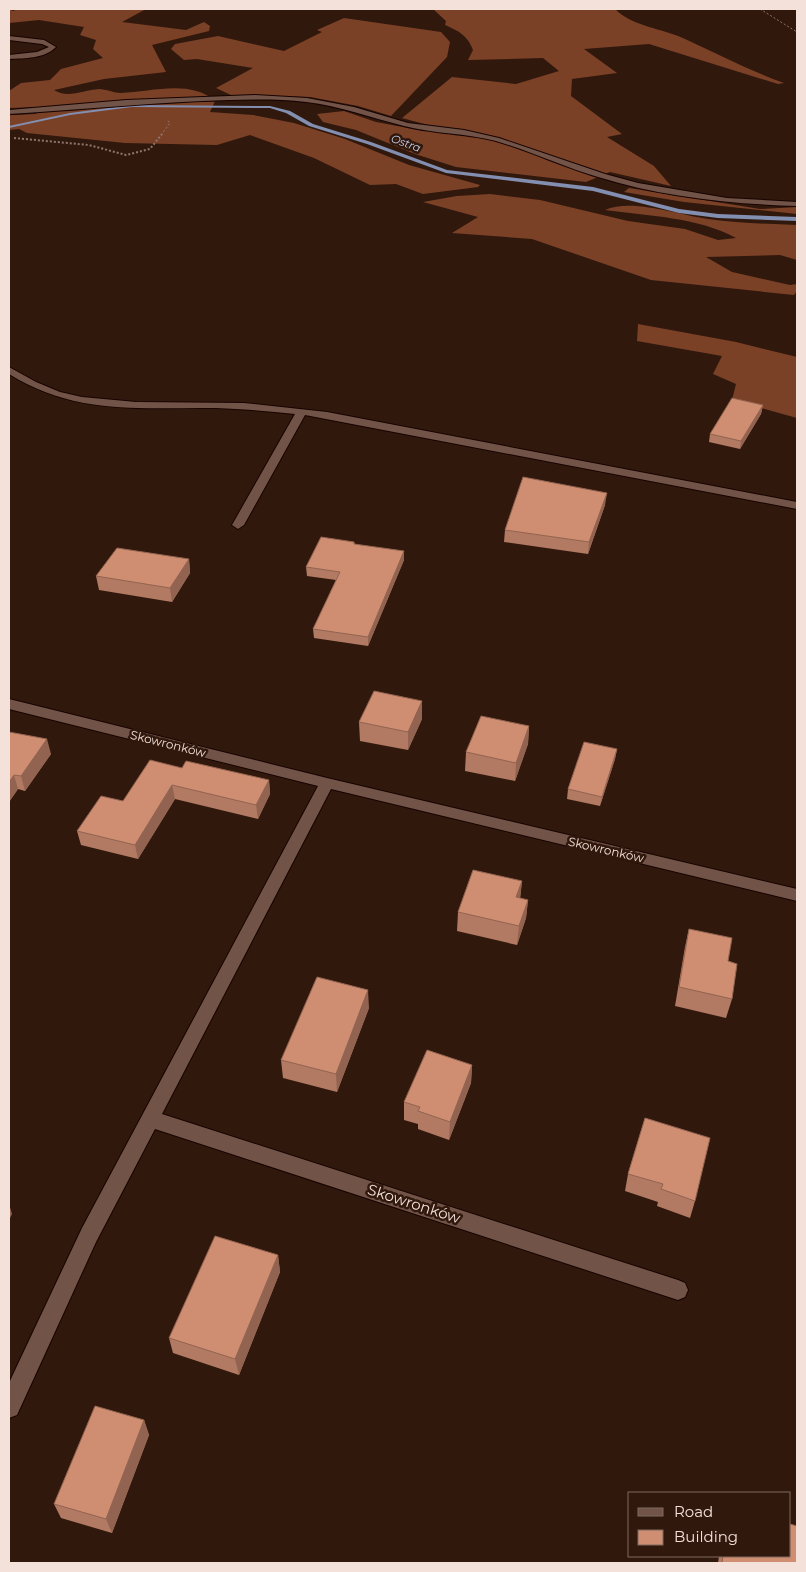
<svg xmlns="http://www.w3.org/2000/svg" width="806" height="1572" viewBox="0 0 806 1572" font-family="Montserrat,sans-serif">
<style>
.forest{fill:#7b4127}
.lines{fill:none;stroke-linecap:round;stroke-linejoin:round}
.stream{fill:#828fb1;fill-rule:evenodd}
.minor-casing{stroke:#170300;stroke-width:2}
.path-far1{stroke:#8c766d;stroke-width:1;stroke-dasharray:2 2;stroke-linecap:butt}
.path{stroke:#8c766d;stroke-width:2;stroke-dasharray:2 2;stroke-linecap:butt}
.minor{fill:#715447;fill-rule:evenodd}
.wall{fill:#b27a62}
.shaded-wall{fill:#916350}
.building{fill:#cf8e72;stroke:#916350}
.labels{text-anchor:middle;stroke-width:5;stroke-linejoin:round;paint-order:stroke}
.far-water-label{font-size:11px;font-style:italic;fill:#c4d4f3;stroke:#31180d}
.street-label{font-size:12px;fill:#f3e1da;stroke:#31180d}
.near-street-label{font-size:15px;fill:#f3e1da;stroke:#31180d}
</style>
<rect width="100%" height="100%" fill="#31180d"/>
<path class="forest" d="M9,9L13,11L18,9H146L122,22L186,30L204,22L210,26L209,31L152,45L166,72L104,79L54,90C67,99 84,90 99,89C106,89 114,93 121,93C151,92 190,79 215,101L210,112L253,115L294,123L345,139L409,165L480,185L478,187L423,194L396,184L370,185L314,158L250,135L217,145L125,143L27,133L19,129L9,130V115L36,114L40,107L9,108V91L21,83L50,80L61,69L103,58L93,49L96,40L80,35L84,27L39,20L9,23Z
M433,9H615C633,27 662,28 685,39C718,54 750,71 784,83L778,84L649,44L584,49L617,73L572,79L571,96L622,134L607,137L654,166L671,186L610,172L586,182L456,167L415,154L356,130L323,122L317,114L344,111L376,122L424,131L428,125L402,118L452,77L516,84L559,71L543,58L468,60L473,50C468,36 459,31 445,25L446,21Z
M344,18L441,32L450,42L447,57L391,116L358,106L310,97L231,95L216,88L253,68L197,59L184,60L171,49L175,44L218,36L284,51L322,32L317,30Z
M629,188L760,209L797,207V214L684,202L624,192Z
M490,194L540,200L628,221L685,229L718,240L736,238C698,217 648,216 605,210C632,198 679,215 708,219C738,223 768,224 797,225V260L780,255L706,257L732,272L790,285L797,284V291L794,295L651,280L532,239L452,233L478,217L423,202L457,196Z
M638,324L736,342L797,357V418L732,400L736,384L713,374L722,356L637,341Z"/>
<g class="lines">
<path class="stream" d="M132,105L270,106L290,111L313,124L371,142L447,170L593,187L679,209L718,214L797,217V221L718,218L679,213L593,191L446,173L367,144L309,126L286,113L270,108L132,107L70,115L9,128V126L70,113Z"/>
<g class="minor-casing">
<path id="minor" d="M9,36L44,40L56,47C44,59 25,58 9,59V55L37,52L49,47L42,44L9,40Z
M255,95L307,98L354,107L408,123L464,130L499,138L605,174L638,183L727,198L797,202V206C731,204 662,197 598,177C564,167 530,151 496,141C466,133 434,134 404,126C372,118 340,106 306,102C272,98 237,100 202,101C137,104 73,110 9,114V110L126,100Z
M9,367L36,382L60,392L82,397L136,402L244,403L327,412L797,502V509L305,415L244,525L238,529L232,525L295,414C269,411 242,409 216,408C141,407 76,416 9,374Z
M9,699L327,778L797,889V901L331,789L162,1114L678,1280L685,1283L688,1290L685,1297L678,1300L155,1129L96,1242L17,1415L9,1418V1383L82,1228L318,786L9,709Z"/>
</g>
<path class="path-far1" d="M760,9L797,32
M161,135L170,123L167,120"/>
<path class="path" d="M14,138L89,145L126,155L150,149L162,134"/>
<use href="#minor" class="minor"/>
</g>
<path class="wall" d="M763,405L761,414L740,449L709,442L710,434Z
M605,505L588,554L504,542L505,530Z
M354,542L355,544L404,560L368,646L314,638L313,629L336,580L307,576L306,567Z
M189,559L190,573L172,602L99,590L96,576Z
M422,719L408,750L360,741L359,722Z
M529,726L528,744L515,781L465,771L466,752Z
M9,732L51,754L25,791L18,789L9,802Z
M617,749L615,759L600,806L567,799L568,789Z
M182,768L269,780L270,794L258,819L175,799L138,859L81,845L77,831L123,801Z
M522,881L520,898L528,900L526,918L517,945L457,931L458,912Z
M689,929L728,961L732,999L726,1018L675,1006L685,947Z
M369,1008L337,1092L283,1078L281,1060Z
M472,1065L471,1083L449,1140L418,1129V1124L404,1120V1102Z
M645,1118L695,1201L690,1218L657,1206L658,1202L625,1191L628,1174Z
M278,1255L280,1272L239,1375L173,1353L169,1338Z
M144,1420L149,1435L112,1533L61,1518L54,1504Z
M719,1556H790L797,1563H718Z"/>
<path class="shaded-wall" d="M763,405L761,414L740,449L741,441Z
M607,493L605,505L588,554L589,542Z
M404,551V560L368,646V637Z
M189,559L190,573L172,602L170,588Z
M422,701V719L408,750V732Z
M529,726L528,744L515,781L516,763Z
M47,739L51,754L25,791L21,776Z
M617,749L615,759L600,806L602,797Z
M14,775L18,789L9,802V782Z
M269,780L270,794L258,819L256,805Z
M172,785L175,799L138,859L135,845Z
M522,881L520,900L516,897Z
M528,900L526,918L517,945L519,926Z
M368,990L369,1008L337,1092L336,1074Z
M472,1065L471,1083L449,1140L450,1122Z
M9,1204L12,1214L9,1220Z
M278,1255L280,1272L239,1375L235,1359Z
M144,1420L149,1435L112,1533L106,1519Z"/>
<path class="building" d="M732,398L763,405L741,441L710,434Z
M523,477L607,493L589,542L505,530Z
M321,537L354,542V544L404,551L368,637L313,629L340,572L306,567Z
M117,548L189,559L170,588L96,576Z
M374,691L422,701L408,732L359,722Z
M481,716L529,726L516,763L466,752Z
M9,732L47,739L21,776L14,775L9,782Z
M584,742L617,749L602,797L568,789Z
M150,760L182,768L186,761L269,780L256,805L172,785L135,845L77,831L101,796L123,801Z
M473,870L522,881L516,897L528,900L519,926L458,912Z
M689,929L732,938L728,961L737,964L732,999L679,987Z
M317,977L368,990L336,1074L281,1060Z
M427,1050L472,1065L450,1122L418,1111L420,1107L404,1102Z
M645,1118L710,1138L695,1201L661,1189L663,1184L628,1174Z
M215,1236L278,1255L235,1359L169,1338Z
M95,1406L144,1420L106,1519L54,1504Z
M790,1524L797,1526V1563H722L723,1556H790Z"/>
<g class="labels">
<g class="far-water-label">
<text transform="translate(406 143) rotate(20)" y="4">Ostra</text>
</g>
<g class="street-label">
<text transform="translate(168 744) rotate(14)" y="4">Skowronków</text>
<text transform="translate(606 850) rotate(13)" y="4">Skowronków</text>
</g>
<g class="near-street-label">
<text transform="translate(414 1204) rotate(18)" y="5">Skowronków</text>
</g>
</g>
<rect width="806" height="1572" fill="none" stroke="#f3e1da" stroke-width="20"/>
<rect x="628" y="1492" width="162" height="65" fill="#31180d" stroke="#7f685f"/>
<rect x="638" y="1508" width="25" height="8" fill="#715447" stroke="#7f685f"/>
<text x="674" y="1517" font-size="15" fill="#f3e1da">Road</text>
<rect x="638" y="1530" width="25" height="15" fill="#cf8e72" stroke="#7f685f"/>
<text x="674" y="1542" font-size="15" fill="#f3e1da">Building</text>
</svg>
